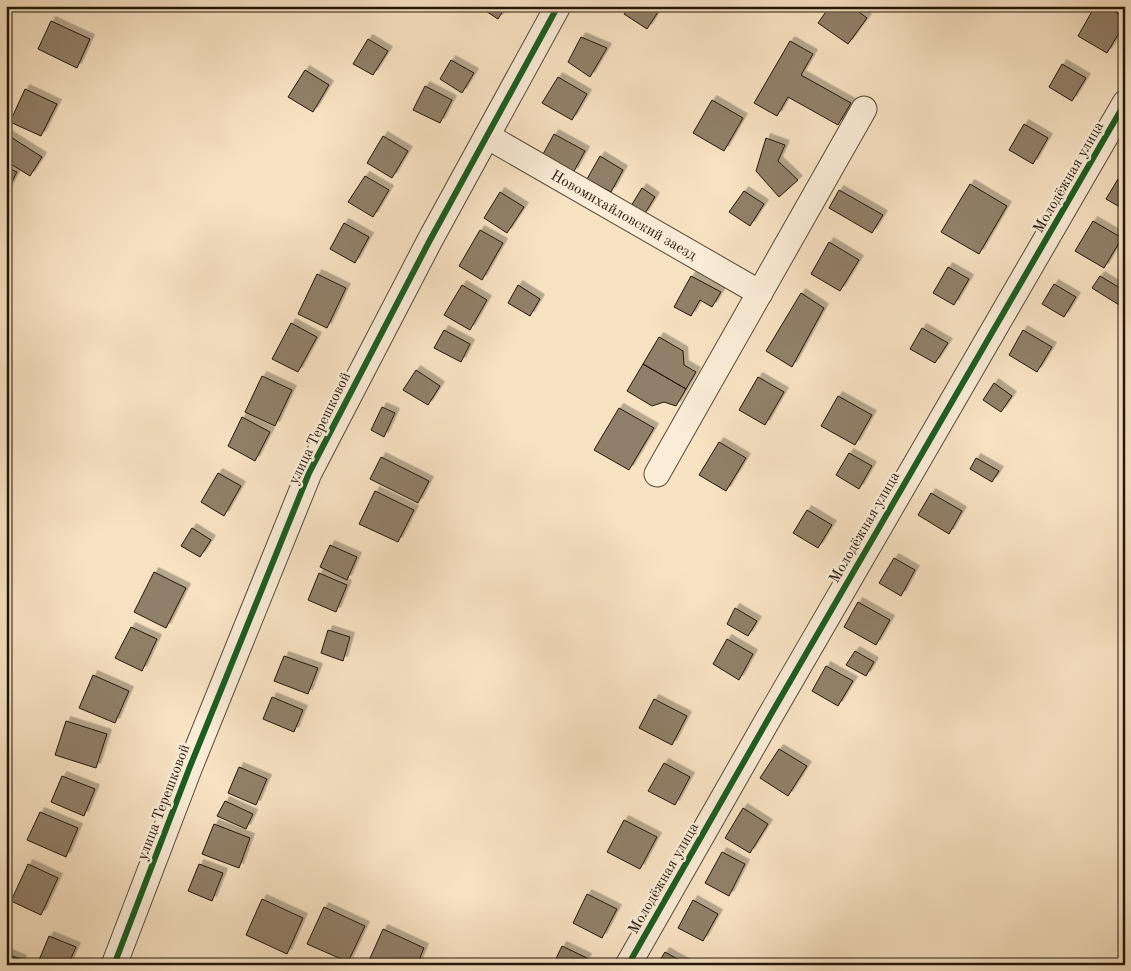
<svg xmlns="http://www.w3.org/2000/svg" width="1131" height="971" viewBox="0 0 1131 971" font-family="'Old Standard TT',serif">
<style>
.building{fill:#918069;stroke:#221609;filter:url(#shadow)}
.lines{fill:none;stroke-linecap:round;stroke-linejoin:round}
.minor-casing{stroke:#574937;stroke-width:27}
.minor{stroke:#faecd7;stroke-width:25}
.cycleway-casing{stroke:#faecd7;stroke-width:9}
.cycleway{stroke:#1b5e20;stroke-width:6}
.labels{text-anchor:middle;stroke-width:5;stroke-linejoin:round;paint-order:stroke}
.street-label{font-size:15px;fill:#221609;stroke:#faecd7}
</style>
<defs>
<filter id="shadow"><feDropShadow dx="4.5" dy="-4.5" stdDeviation="0" flood-color="#0004"/></filter>
</defs>
<rect width="100%" height="100%" fill="#f7e2c2"/>
<filter id="stains"><feTurbulence type="fractalNoise" baseFrequency=".004" numOctaves="4"/><feColorMatrix values="0 0 0 0 .2 0 0 0 0 .09 0 0 0 0 .02 0 0 0 .5 -.17"/></filter>
<radialGradient id="worn" r=".72"><stop offset=".6" stop-color="#630" stop-opacity="0"/><stop offset="1" stop-color="#630" stop-opacity=".3"/></radialGradient>
<path class="building" d="M478,6H506L498,19Z
M629,6H649L658,12L647,29L624,14Z
M830,6H851L867,18L848,44L818,23Z
M1095,6H1105L1125,18V23L1107,53L1078,36Z
M51,21L90,39L77,68L38,49Z
M581,37L607,48L590,77L568,62Z
M368,39L388,51L373,75L353,64Z
M790,41L813,54L801,75L851,103L838,125L788,97L777,116L754,103Z
M451,60L474,73L462,93L440,79Z
M1062,64L1086,78L1072,101L1049,87Z
M305,70L329,85L313,112L288,97Z
M558,77L587,94L572,120L542,103Z
M425,86L452,100L440,123L413,110Z
M25,89L57,104L41,136L10,122Z
M712,100L743,118L724,151L693,133Z
M1024,124L1048,138L1033,164L1009,150Z
M6,134L42,157L30,176L6,161Z
M554,134L585,151L573,173L542,156Z
M383,136L408,151L392,178L367,163Z
M766,138L785,145L778,161L798,180L779,197L756,171Z
M600,156L623,170L611,192L587,179Z
M6,167L17,172L6,193Z
M365,176L389,190L373,217L348,202Z
M1118,179L1125,182V210L1106,199Z
M970,184L1007,206L979,254L941,232Z
M642,188L655,197L644,215L631,206Z
M839,190L883,215L872,233L829,208Z
M744,191L764,204L750,226L729,212Z
M500,192L524,207L507,233L484,218Z
M1093,221L1122,238L1104,268L1075,251Z
M344,223L369,237L355,263L330,249Z
M480,230L503,243L482,280L459,266Z
M829,242L859,260L840,291L811,274Z
M948,267L969,279L954,305L933,293Z
M317,274L346,288L327,328L298,314Z
M691,276L721,292L712,307L700,300L691,316L674,307Z
M1100,276L1125,291L1124,308L1092,288Z
M1054,284L1076,297L1064,317L1042,304Z
M462,285L487,300L470,330L444,315Z
M518,285L540,299L530,316L508,303Z
M801,293L824,308L792,367L766,351Z
M291,323L317,337L298,372L272,359Z
M922,328L948,343L935,363L910,349Z
M444,330L470,344L461,362L434,348Z
M1023,330L1052,347L1037,372L1009,355Z
M659,337L683,351L684,365L696,372L686,389L643,364Z
M643,364L686,389L676,406L664,402L652,406L627,391Z
M416,370L440,386L428,405L403,390Z
M262,376L292,390L275,426L245,412Z
M758,377L784,392L765,425L739,410Z
M994,383L1012,396L1001,412L983,400Z
M838,396L872,415L855,445L821,426Z
M382,407L395,413L384,437L371,430Z
M619,408L654,428L629,470L594,450Z
M242,417L270,432L255,461L228,446Z
M719,442L746,458L726,491L699,475Z
M849,453L872,466L859,489L836,475Z
M381,457L429,481L418,503L370,479Z
M976,458L999,471L992,482L970,469Z
M218,473L241,486L224,516L201,502Z
M375,491L414,510L398,542L359,524Z
M931,493L962,511L949,534L918,515Z
M807,510L832,525L818,548L793,533Z
M192,528L211,540L200,557L181,546Z
M330,545L357,557L347,580L320,567Z
M894,558L915,570L901,596L879,583Z
M154,572L186,588L166,628L134,612Z
M319,573L347,585L336,612L308,600Z
M858,602L890,620L876,645L844,627Z
M735,608L757,621L748,636L727,624Z
M131,627L157,639L142,671L115,658Z
M328,630L350,637L343,661L321,653Z
M727,639L753,654L739,680L713,664Z
M855,651L874,662L866,676L846,665Z
M284,656L318,668L308,694L274,681Z
M826,666L853,681L838,706L812,691Z
M93,675L129,691L115,723L79,708Z
M272,697L303,710L294,732L263,719Z
M654,699L687,716L672,745L639,728Z
M66,721L107,734L96,768L55,755Z
M779,749L807,766L788,796L760,778Z
M664,763L690,777L675,805L648,791Z
M239,767L267,779L256,805L228,793Z
M62,776L95,789L84,816L51,802Z
M225,801L253,814L246,829L217,816Z
M743,808L768,824L750,853L725,838Z
M40,812L78,828L66,857L27,840Z
M624,820L657,837L640,869L607,852Z
M214,824L250,838L239,868L202,854Z
M722,852L745,864L729,896L705,883Z
M28,864L58,878L41,915L11,901Z
M199,864L223,873L212,901L188,891Z
M587,894L617,909L602,938L573,923Z
M262,899L303,918L287,954L246,935Z
M693,900L718,914L703,941L678,928Z
M324,907L365,926L348,962L307,944Z
M383,929L424,948L417,965H367Z
M49,936L76,947L68,965H37Z
M562,946L587,958L584,965H553Z
M665,952L688,965H657Z
M6,953L22,960L20,965H6Z"/>
<g class="lines">
<g class="minor-casing">
<g id="minor">
<path id="s1" d="M487,136L760,293"/>
<path d="M657,474L864,109"/>
<path d="M114,965L189,769L309,473L430,240L558,6"/>
<path d="M628,965L770,716L1125,103"/>
</g>
</g>
<use href="#minor" class="minor"/>
<g class="cycleway-casing">
<path id="cycleway" d="M114,965L189,769L309,473L430,240L558,6
M628,965L770,716L1125,103"/>
</g>
<use href="#cycleway" class="cycleway"/>
</g>
<g class="labels">
<g class="street-label">
<text transform="translate(1068 177) rotate(-60)" y="5">Молодёжная улица</text>
<text dy="5" stroke="none"><textPath href="#s1" startOffset="158">Новомихайловский заезд</textPath></text>
<text transform="translate(319 428) rotate(-64)" y="5">улица Терешковой</text>
<text transform="translate(864 527) rotate(-60)" y="5">Молодёжная улица</text>
<text transform="translate(163 802) rotate(-69)" y="5">улица Терешковой</text>
<text transform="translate(663 878) rotate(-60)" y="5">Молодёжная улица</text>
</g>
</g>
<rect width="1131" height="971" fill="none" stroke="#f7e2c2" stroke-width="25"/>
<rect x="8" y="8" width="1116" height="956" fill="none" stroke="#221609" stroke-width="2.5"/>
<rect x="12" y="12" width="1106" height="946" fill="none" stroke="#221609"/>
<rect width="100%" height="100%" filter="url(#stains)"/>
<rect width="100%" height="100%" fill="url(#worn)"/>
</svg>
